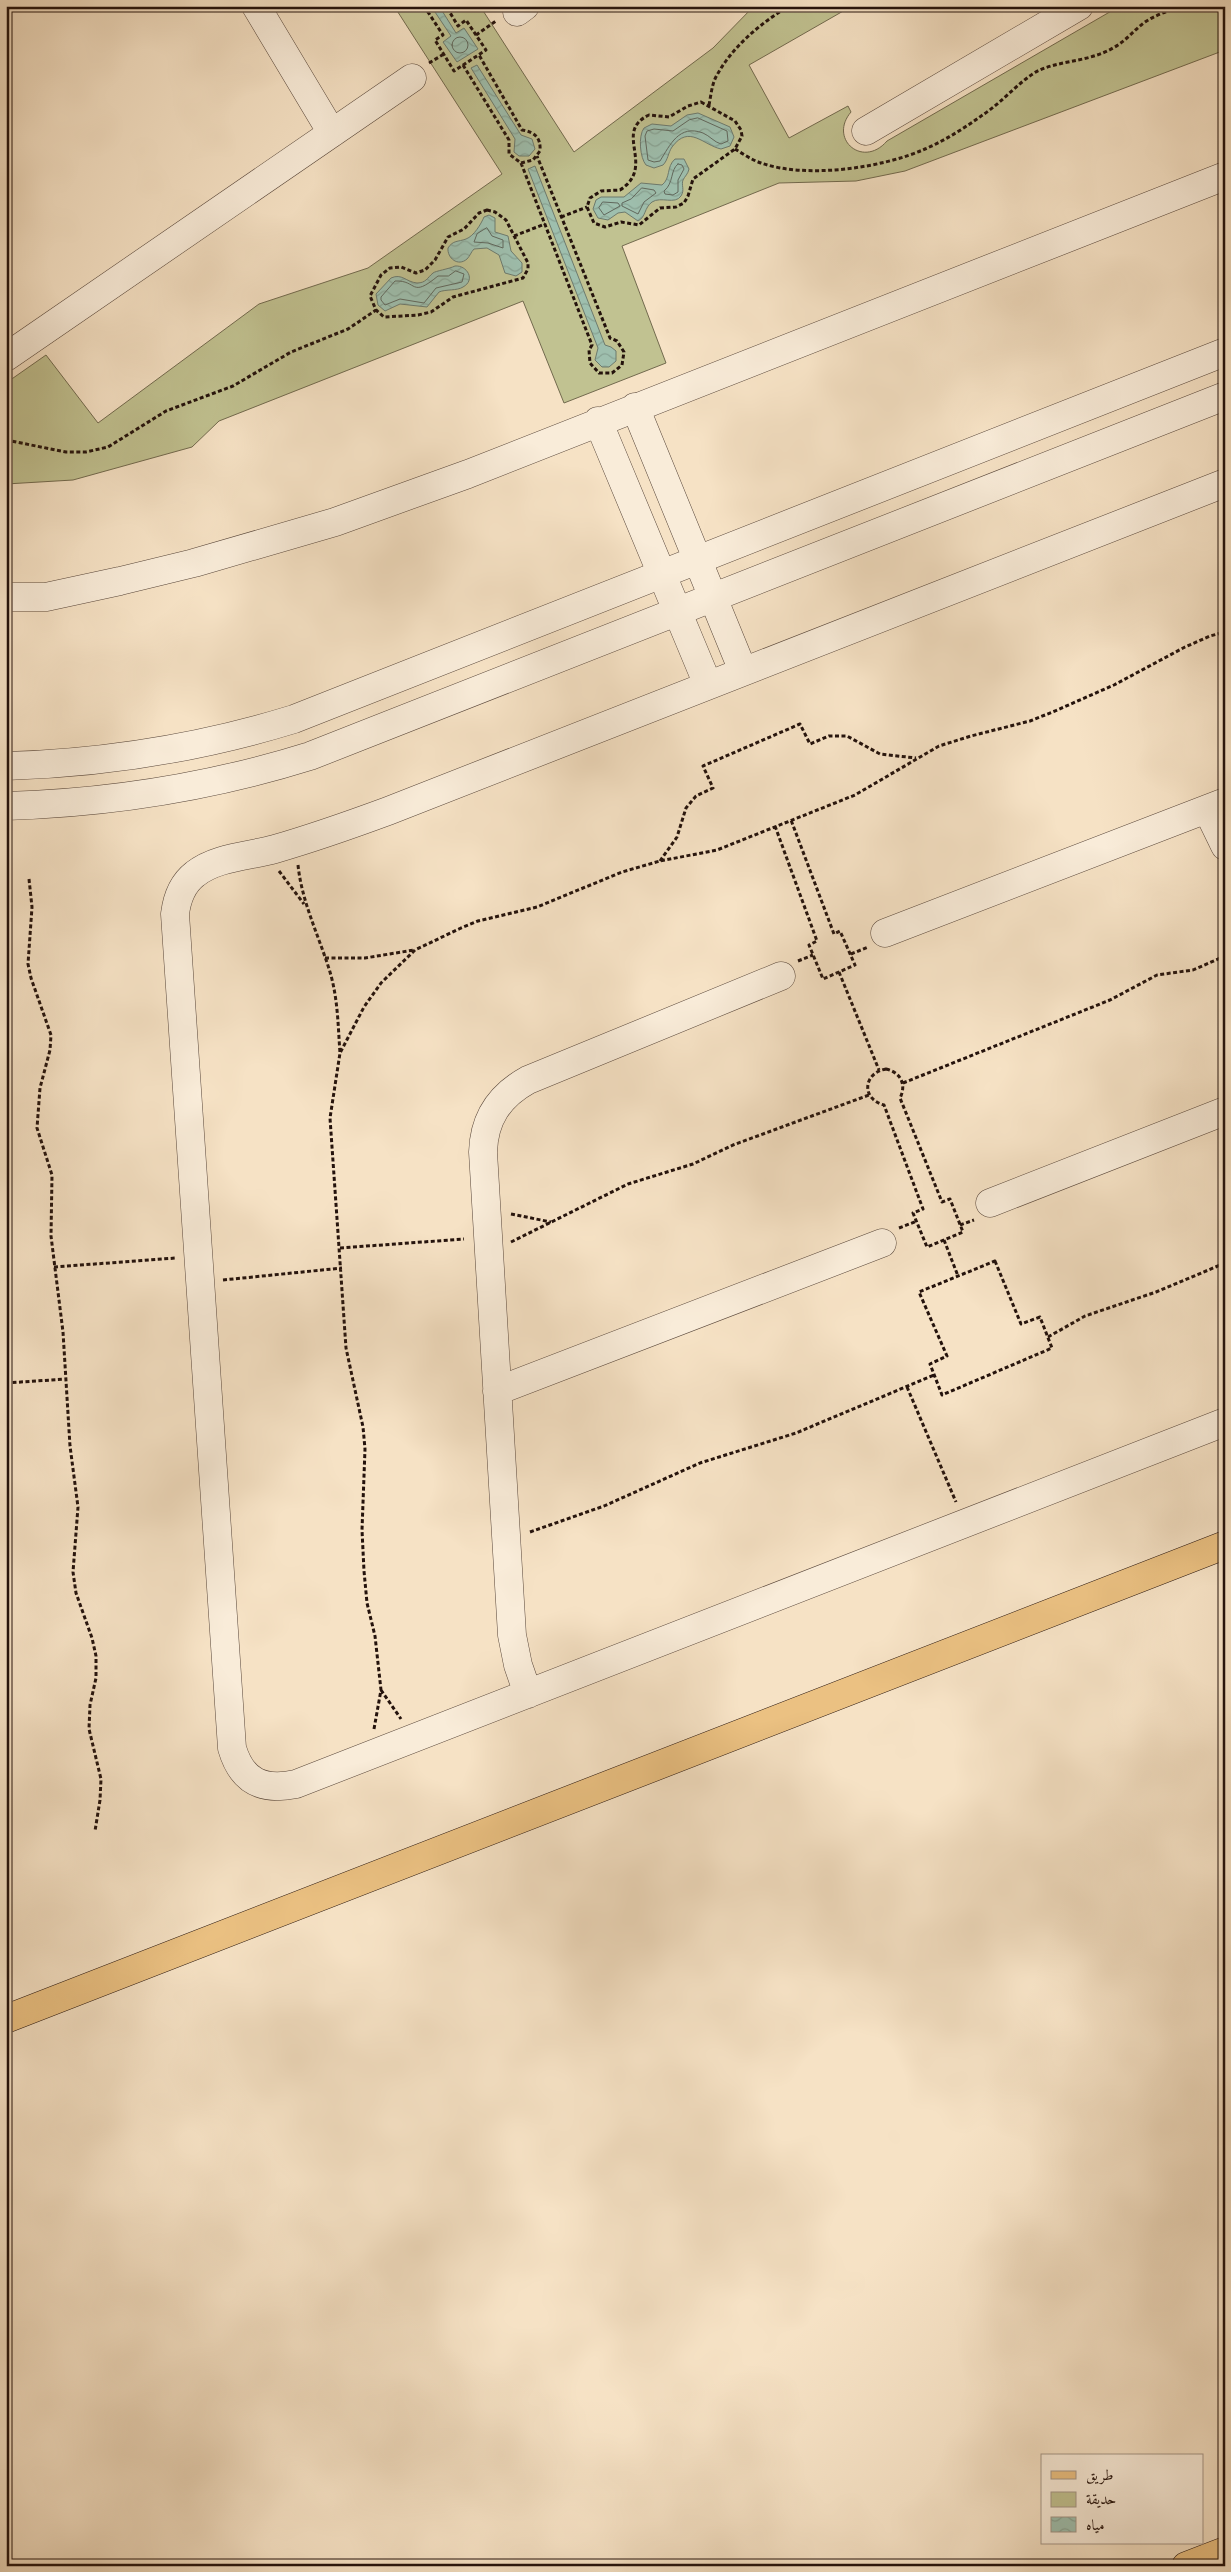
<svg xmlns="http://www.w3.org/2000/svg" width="1231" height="2572" viewBox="0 0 1231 2572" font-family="'IM FELL DW Pica',Amiri,serif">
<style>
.green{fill:#c1c291;stroke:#726a4e}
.water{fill:url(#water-waves);stroke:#6d7a6d}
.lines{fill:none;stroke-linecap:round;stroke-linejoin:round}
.shore{stroke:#61685d;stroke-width:1}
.minor-casing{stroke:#58463a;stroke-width:29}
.major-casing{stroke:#24120c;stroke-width:29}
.path{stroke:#24120c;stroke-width:3;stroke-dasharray:4 2.5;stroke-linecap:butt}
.minor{stroke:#f9ecd9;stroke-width:28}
.major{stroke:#ebc182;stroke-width:28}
</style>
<defs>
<pattern id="water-waves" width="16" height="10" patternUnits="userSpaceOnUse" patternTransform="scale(1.25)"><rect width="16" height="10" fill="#9ebfae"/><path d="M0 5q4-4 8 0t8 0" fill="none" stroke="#88a394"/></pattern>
</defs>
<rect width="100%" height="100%" fill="#f6e2c5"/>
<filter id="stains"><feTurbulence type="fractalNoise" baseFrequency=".004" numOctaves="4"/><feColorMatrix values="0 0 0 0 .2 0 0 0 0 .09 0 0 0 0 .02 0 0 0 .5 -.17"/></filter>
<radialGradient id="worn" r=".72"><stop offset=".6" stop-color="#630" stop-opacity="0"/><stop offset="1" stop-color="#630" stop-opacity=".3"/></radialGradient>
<path class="green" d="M394,6H480L574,152L713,48L754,6H852L749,65L789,138L848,106L851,112C828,139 863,169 887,141L1120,6H1225V50L905,171L856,181L779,183L622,246L666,363L564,403L523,301L219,421L192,447L73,480L6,484V383L46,355L98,423L259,304L368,268L502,174Z"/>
<path class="water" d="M431,6H439L456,33L464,28L478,49L457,62L443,42L451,36Z
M477,65L521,135L532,139L535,149L529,156H519L514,152L515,139L471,68Z
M698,113L730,127L734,137L730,146L721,149C703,145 689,124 672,147C668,153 668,160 663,165L654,168L646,165C640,158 638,136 644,128L652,124L671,126L687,115Z
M675,159H684L689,169C688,174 685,176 683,180C681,185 685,190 681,196C675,205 661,196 652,202C644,208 646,217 638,221L625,212L618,213L608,220L598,218L593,209L596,200L601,197H624L641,183L662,185C671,178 666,167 675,159Z
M535,166L605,345L611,347L616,351V361L609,367H602L595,360L598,348L528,169Z
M489,215L495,218V232L508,236L511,251L522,263V272L516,276L505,273L499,255L487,248L474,249C471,252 470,256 467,259C458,267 447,258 448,248C453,240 458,242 466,239C474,236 481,224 484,217Z
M455,266C467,265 476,280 463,287C457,291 446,289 439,292L427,307L400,304L385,311L378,305L376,294L391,278C402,273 406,282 417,283C426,283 427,278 433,273C435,271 449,269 455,266Z"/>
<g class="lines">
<path class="shore" d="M452 45a8 8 0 1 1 16 0a8 8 0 1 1-16 0Z
M698,118L727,131L728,141L721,144C714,142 710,136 703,133C679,124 670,145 660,161L654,162L648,160L645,136L647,131L654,129L673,131L689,120Z
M678,164L682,165L684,169L678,180V192L673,195L665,194L664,191C674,183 670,170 678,164Z
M642,188L654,190L656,193L644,202L638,214L622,206V203L631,199Z
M603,202L618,203L620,206L604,215L599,208Z
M487,228L492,236L503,240V248L488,243L474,242L477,234Z
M456,271L464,274L462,282L436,288L424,303L400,299L385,305L381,300V297L395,281C418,280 410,299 438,276H448Z"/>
<g class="minor-casing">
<path id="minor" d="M256,6L332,133
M517,12L525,6
M866,131L1079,6
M6,357L412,78
M635,407L743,671
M598,421L708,685
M1225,483L388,811C350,825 313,838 275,849C250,856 216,857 195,874C182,884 177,898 175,914L232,1748C242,1782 263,1791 296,1784L1225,1422
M6,597H46L120,581L194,563L335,522L468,474L1225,176
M6,766C105,763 200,748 294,719L1225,352
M6,806C109,803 211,787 310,756L1225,396
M1207,809L1225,846
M885,933L1225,802
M990,1203L1225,1111
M497,1391L882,1243
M528,1694L518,1665L512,1635L483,1152C484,1119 499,1096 528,1080L781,976"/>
</g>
<g class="major-casing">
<path id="major" d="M6,2019L1225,1545
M1186,2566L1225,2551"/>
</g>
<path class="path" d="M424,6L443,35L435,40L454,71L486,50L466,20L458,26L446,6
M476,35L496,21
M429,63L444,54
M463,65L509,140V154L521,163L533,160L540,151C541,138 535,132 522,130L479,55
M701,102L735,121L741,130L742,136L735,149L693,179L688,196L684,203L676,207L660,208L639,225L621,222L605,227L594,223L587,207L590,198L601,191L620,190C657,166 612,132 649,115L669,117L688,106Z
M709,105C711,95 712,83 717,75C733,46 761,23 789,6
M735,149C743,154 752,160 761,163C807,179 882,168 925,149C946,140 966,127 984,114C1002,102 1016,85 1034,73C1056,60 1087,63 1113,48C1126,41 1134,30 1145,22C1157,14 1171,10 1184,6
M521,163L592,345L589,350L590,363L599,373H612L622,365L624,352L617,341L610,338L537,156
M487,210L495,212L506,220L528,263V269L523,278L453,297L431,312L418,315L384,317L376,310L370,296L381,275L390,268L401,267L416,273L425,270L435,260L448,237L464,229L479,213Z
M561,217L587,207
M514,236L545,224
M6,440L66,452H86L108,447L166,411L233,386L291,352L348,329L376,310
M775,826L817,941L809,945L823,979L855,965L840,931L834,934L791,820
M660,861L677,837L686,808L696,796L713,788L703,766L800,724L810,744L829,736H847L880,754L916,758
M298,865C302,903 319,936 330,972C338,999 338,1026 340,1053
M279,871L304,904
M29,879L32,907L28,964L31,978L51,1035L50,1050L40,1088L37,1128L52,1175L51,1236L63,1332L70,1446L78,1507L73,1572L76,1593L92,1638L96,1656V1678L90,1705L89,1729L101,1779L100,1800L95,1831
M851,954L868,947
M325,958H365L414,950
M798,961L813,955
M839,972L879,1070
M886,1069C900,1072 907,1084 900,1098L942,1202L950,1199L963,1232L927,1247L913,1213L923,1209L884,1105C861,1099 863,1073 886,1069Z
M903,1083L1110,1000L1157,975L1193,970L1225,956
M511,1214L551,1222
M960,1225L974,1220
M899,1228L917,1221
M944,1240L958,1276
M511,1242L628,1184L693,1164L733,1145L869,1095
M340,1248L464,1239
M995,1261L1021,1324L1040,1317L1052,1348L942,1395L930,1364L947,1356L919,1292Z
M54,1267L176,1258
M223,1280L342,1268
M1048,1337L1085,1316L1156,1292L1225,1263
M6,1383L66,1379
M907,1387L956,1502
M530,1532L604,1506L700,1463L796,1433L934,1375
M381,1690L401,1719
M374,1729L381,1690L375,1636L367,1603L364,1571L362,1530L365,1449L363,1427L346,1348L330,1118L340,1053L364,1007L381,983L415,950L461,928L478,921L537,907L622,872L660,861L717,850L855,795L939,746L971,736L1030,721L1055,711L1114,685L1185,647L1210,636L1225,632"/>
<use href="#minor" class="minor"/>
<use href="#major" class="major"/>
</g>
<rect width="1231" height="2572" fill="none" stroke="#f6e2c5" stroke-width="25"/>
<rect x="8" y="8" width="1216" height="2557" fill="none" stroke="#24120c" stroke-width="2.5"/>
<rect x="12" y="12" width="1206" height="2547" fill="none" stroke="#24120c"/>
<rect x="1041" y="2454" width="162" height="90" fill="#f9ecd9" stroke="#a49587"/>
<rect x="1051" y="2471" width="25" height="8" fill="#ebc182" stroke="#a49587"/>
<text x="1086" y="2480" font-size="15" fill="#24120c">طريق</text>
<rect x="1051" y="2492" width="25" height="15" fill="#c1c291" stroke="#a49587"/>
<text x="1086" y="2504" font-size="15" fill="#24120c">حديقة</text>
<rect x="1051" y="2517" width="25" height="15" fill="url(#water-waves)" stroke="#a49587"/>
<text x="1086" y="2530" font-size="15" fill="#24120c">مياه</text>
<rect width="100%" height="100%" filter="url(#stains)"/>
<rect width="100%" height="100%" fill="url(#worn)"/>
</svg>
